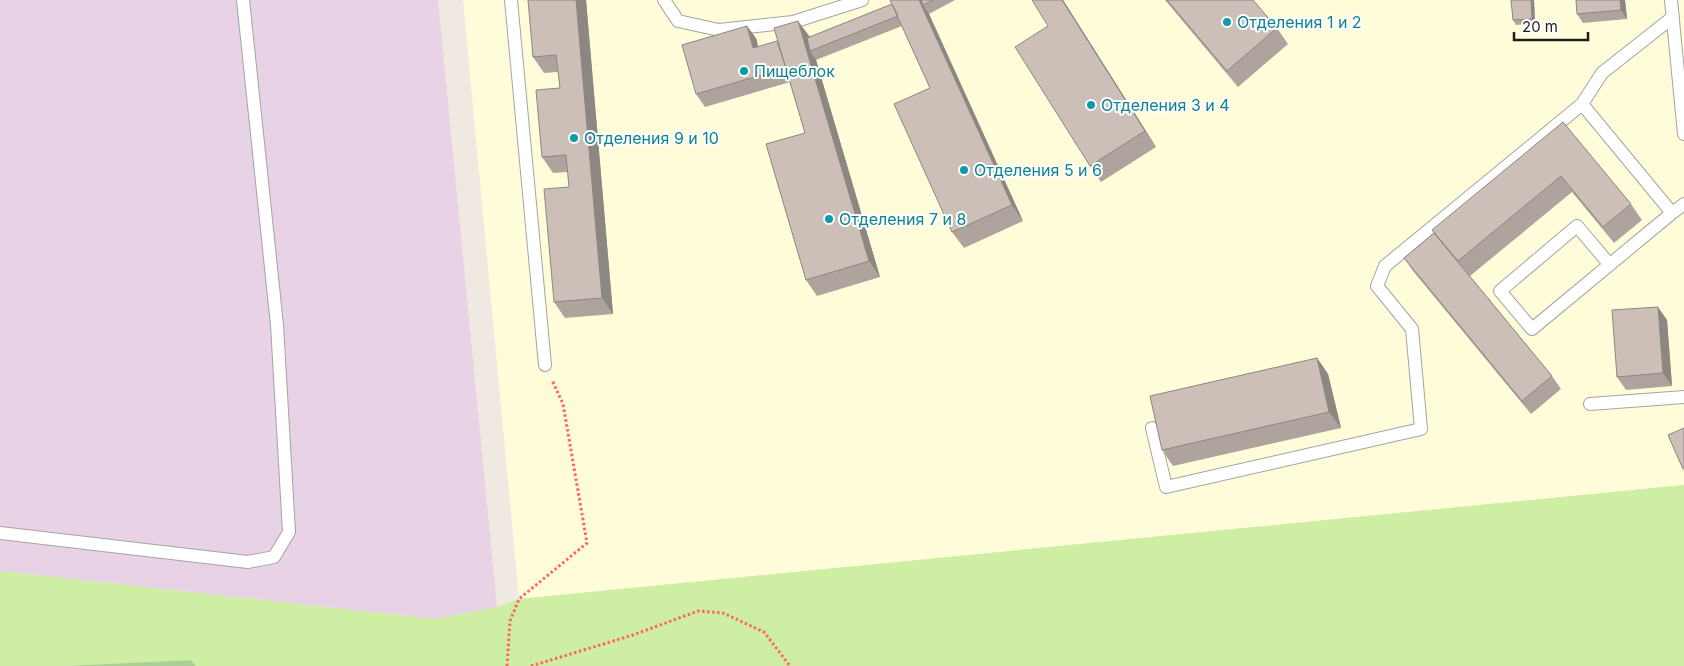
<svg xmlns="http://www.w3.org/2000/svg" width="1684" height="666" viewBox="0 0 1684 666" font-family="Inter,sans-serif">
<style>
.industrial{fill:#e8d3e6}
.education{fill:#fffcda}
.grass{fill:#cdeea3}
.forest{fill:#aad193}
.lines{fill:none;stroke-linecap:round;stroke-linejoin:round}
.service-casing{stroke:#a4a4a4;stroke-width:14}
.path{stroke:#ff6662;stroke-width:3;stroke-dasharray:2.5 2.5;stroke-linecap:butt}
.service{stroke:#fff;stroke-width:12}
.wall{fill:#afa49d}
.shaded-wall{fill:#8e8680}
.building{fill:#cbbfb7;stroke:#8e8680}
.culture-dot{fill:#0f9aa8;stroke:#fff;stroke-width:2}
.labels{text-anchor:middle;stroke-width:4;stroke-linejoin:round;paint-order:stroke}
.culture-label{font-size:16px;fill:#0d838f;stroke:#fff;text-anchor:start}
</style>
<rect width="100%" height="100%" fill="#efe9e1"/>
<path class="industrial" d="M0,0H438L497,607L434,619L0,571Z"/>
<path class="education" d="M463,0H1684V485L519,599Z"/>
<path class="grass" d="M1684,485V666H196L191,660L65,666H0V571L434,619L497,607L519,599Z"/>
<path class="forest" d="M191,660L196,666H65Z"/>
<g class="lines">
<g class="service-casing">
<path id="service" d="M511,0L545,365
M664,0L678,21L719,30L793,22L862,0
M1671,0L1684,134
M1672,213L1684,204
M1610,265L1577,226L1500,291L1532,329L1672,213L1582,104L1602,73L1673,17
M1590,404L1684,397
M1152,428L1166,487L1421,429L1412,329L1377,286L1385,266L1582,104
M0,533L248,562L274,557L289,532L277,325L243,0"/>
</g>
<path class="path" d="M507,666L510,621L519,599L587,543L563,404L552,380
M531,666L633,635L698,611L723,613L764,632L790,666"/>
<use href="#service" class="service"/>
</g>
<path class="wall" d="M586,0L613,314L565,318L554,302L569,187L568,172L553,173L542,157L560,88L558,72L544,73L533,57Z
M890,0H955L929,14L1023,221L964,248L952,232L930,88L902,26L816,60L880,277L817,296L806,280L805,133L790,82L705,107L696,94L756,38L758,47L810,37L892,4Z
M1063,0L1156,147L1101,182L1090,166L1048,26Z
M1165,0H1253L1277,28L1288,44L1238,87Z
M1511,0H1534L1535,23L1516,25L1513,20Z
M1625,0L1627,19L1583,23L1577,14Z
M1563,122L1631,204L1642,220L1614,243L1572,192L1470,276L1552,376L1561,389L1531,414L1413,271L1404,258Z
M1667,320L1672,386L1626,390L1617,377Z
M1317,358L1328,374L1341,428L1173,466L1162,450Z"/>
<path class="shaded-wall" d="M576,0H586L613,314L602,298Z
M919,0H923V5L929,14L1023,221L1012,205Z
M1062,0H1063L1156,147L1145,131Z
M1531,0H1534L1535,23L1532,19Z
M1620,0H1625L1627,19L1621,10Z
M798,21L810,37V51L816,60L880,277L869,261Z
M747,26L756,38L762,61L753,48Z
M1658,307L1667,320L1672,386L1663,373Z
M1317,358L1328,374L1341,428L1329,412Z"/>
<path class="building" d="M528,0H576L602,298L554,302L544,189L569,187L566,155L542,157L536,90L560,88L556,55L533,57Z
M890,0H919L1012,205L952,232L894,104L930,88Z
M921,0H933L923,5Z
M1032,0H1062L1145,131L1090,166L1015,47L1048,26Z
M1167,0H1253L1277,28L1227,71Z
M1511,0H1531L1532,19L1513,20Z
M1576,0H1620L1621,10L1577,14Z
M892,4L898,16L810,51L807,38Z
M798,21L869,261L806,280L766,144L805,133L774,28Z
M747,26L753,48L777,41L786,68L696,94L682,45Z
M1563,122L1631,204L1603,227L1561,176L1458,261L1432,230Z
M1434,233L1552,376L1522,401L1404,258Z
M1658,307L1663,373L1617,377L1612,310Z
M1317,358L1329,412L1162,450L1150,396Z
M1684,428V469H1683L1668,435Z"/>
<g class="culture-dot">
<circle cx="1227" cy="22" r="5"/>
<circle cx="744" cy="71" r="5"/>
<circle cx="1091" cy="105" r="5"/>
<circle cx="574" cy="138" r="5"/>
<circle cx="964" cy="170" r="5"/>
<circle cx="829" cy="219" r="5"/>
</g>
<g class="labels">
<g class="culture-label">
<text x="1237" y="28">Отделения 1 и 2</text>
<text x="754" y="77">Пищеблок</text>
<text x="1101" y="111">Отделения 3 и 4</text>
<text x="584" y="144">Отделения 9 и 10</text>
<text x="974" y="176">Отделения 5 и 6</text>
<text x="839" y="225">Отделения 7 и 8</text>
</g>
</g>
<path d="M1514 32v8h74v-8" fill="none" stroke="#1d1d1d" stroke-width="2.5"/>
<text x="1522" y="32" font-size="15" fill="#1d1d1d" stroke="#ffffff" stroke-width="4" paint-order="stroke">20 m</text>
</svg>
